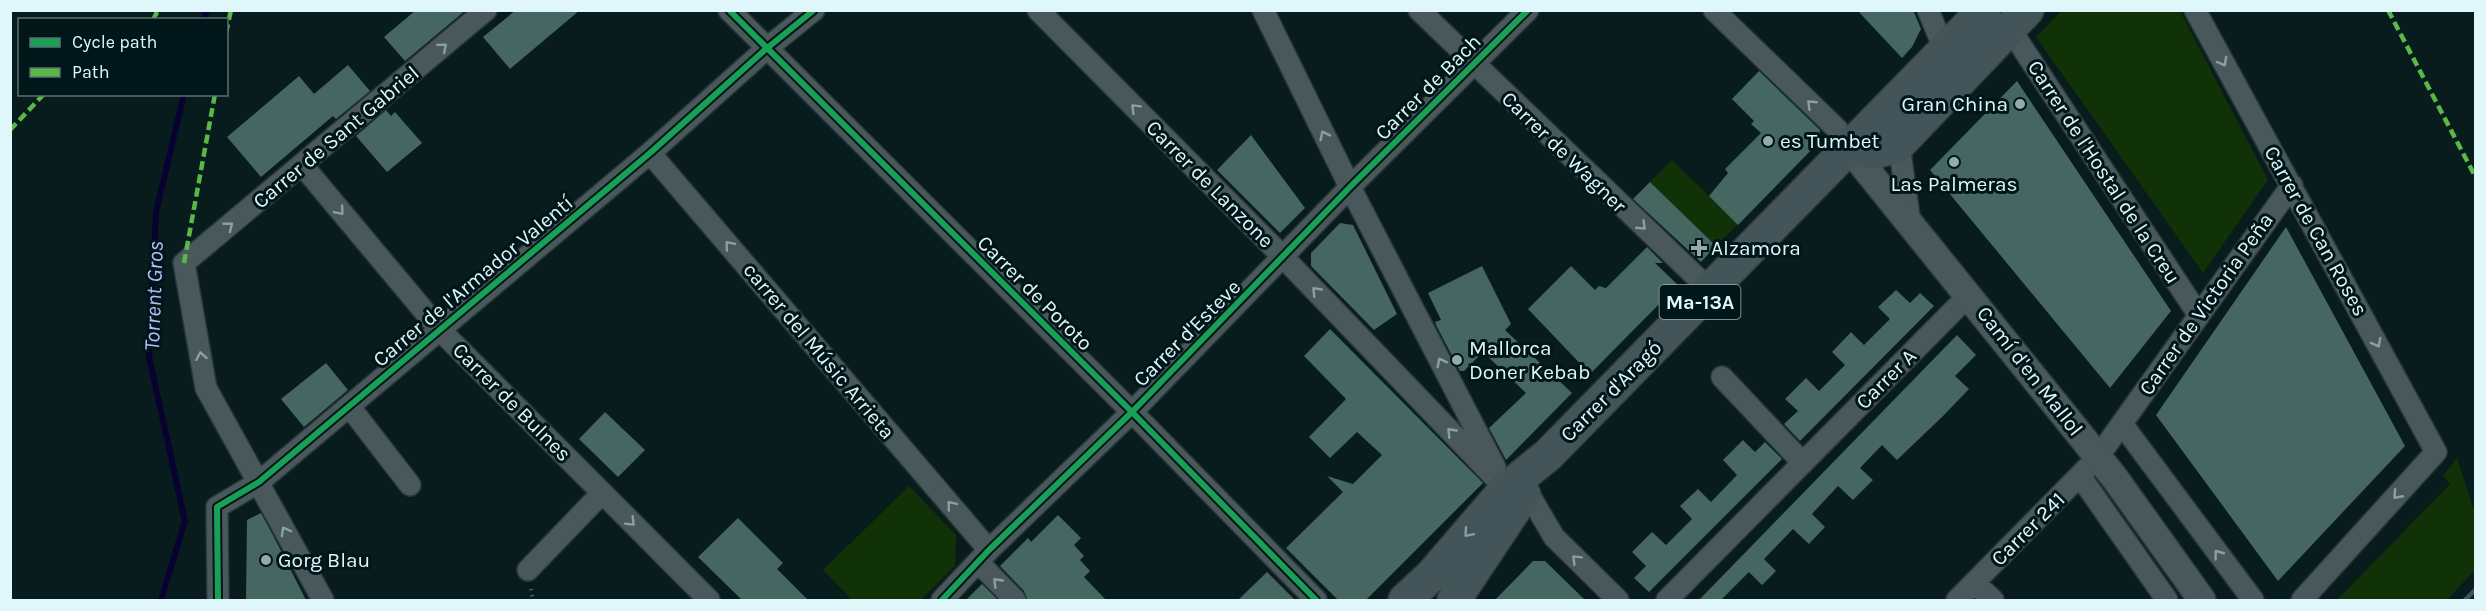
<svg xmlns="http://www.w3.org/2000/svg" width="2486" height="611" viewBox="0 0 2486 611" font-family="Karla,sans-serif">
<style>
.green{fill:#113107}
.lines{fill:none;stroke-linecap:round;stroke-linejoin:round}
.stream{stroke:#080231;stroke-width:6}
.building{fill:#456661}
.minor-casing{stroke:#293536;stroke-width:24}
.tertiary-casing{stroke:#293536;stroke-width:30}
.primary-casing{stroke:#293536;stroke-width:36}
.path{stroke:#4e5c5e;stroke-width:4;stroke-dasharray:1.5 4.5;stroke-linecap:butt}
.minor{stroke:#49585b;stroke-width:21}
.tertiary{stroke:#49585b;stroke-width:27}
.primary{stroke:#435559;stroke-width:33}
.rail{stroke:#445456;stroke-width:4.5}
.quiet{stroke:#58b947;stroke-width:4.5;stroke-dasharray:9 4.5;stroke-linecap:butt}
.cycleway-casing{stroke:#011619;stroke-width:10}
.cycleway{stroke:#1a9f57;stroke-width:6}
.oneway{stroke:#8ca0a3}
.oneway2{stroke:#899ea1}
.poi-dot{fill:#94aaad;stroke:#011619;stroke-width:2}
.labels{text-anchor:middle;stroke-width:6;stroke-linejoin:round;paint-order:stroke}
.shield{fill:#011619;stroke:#9cb4b6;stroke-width:1.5}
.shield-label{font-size:20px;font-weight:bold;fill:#dff7fa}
.street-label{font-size:21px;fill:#dff7fa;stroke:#011619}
.poi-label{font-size:21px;fill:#dff7fa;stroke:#011619;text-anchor:start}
.water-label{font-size:22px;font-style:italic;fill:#b4befe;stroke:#011619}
</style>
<rect width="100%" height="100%" fill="#081b1d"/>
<path class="green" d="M2061,11H2180L2268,180L2203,273L2036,37Z
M1672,160L1738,224L1716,246L1650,182Z
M2457,458L2475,513V570L2447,600H2337L2450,484L2443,475Z
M909,486L956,535L955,566L921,600H852L823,570Z"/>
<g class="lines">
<path class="stream" d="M204,20L207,10
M161,600L185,521L149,357L156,212L184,94"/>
</g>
<path class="building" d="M416,10H466L405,61L384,37Z
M516,10H580L510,69L483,37Z
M1857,10H1913L1921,29L1912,47L1902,58Z
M348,65L370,91L336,119L333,116L261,177L227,137L299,76L314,94Z
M1759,71L1820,130L1819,142L1738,225L1709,196L1728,173L1725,169L1761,133L1751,124L1754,121L1732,99Z
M2017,81L2171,311L2110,388L1930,170Z
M386,110L391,116L395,112L422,143L387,172L356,136Z
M1251,135L1305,208L1280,233L1217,170Z
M1650,182L1716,246L1701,262L1633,199Z
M1340,223L1353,225L1397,314L1374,330L1311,266V253Z
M2286,227L2405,446L2278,581L2156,415Z
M1647,247L1663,263H1655L1678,285L1590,374L1528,309L1571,266L1595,290L1599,286L1606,288Z
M1482,266L1511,324L1505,330L1572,393L1506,460L1489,428L1526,393L1483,352L1464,371H1460L1437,327L1435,322L1441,320L1428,293Z
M1896,290L1910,303L1920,293L1934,306L1800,441L1784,424L1798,411L1785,399L1806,378L1819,391L1845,365L1832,352L1851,332L1864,345L1890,319L1878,307Z
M1330,329L1483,483L1366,600H1338L1286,548L1343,492L1327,476L1353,484L1382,455L1357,432L1330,458L1309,437L1346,399L1304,356Z
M1957,335L1976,355L1955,376L1969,389L1943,416L1897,460L1882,445L1860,468L1873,480L1853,500L1838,486L1812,514L1825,527L1809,544L1793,529L1764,559L1776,571L1762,585L1749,572L1721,600H1699Z
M326,363L348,390L304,427L281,399Z
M605,412L645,450L618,477L579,439Z
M1743,440L1755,452L1765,442L1782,459L1649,592L1634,578L1646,566L1632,552L1652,532L1666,545L1692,519L1680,506L1698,489L1711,502L1737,475L1723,460Z
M261,513L275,539L306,600H246L247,520Z
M1058,515L1081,538L1074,545L1084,556L1080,560L1090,571L1084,577L1106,600H1027L1024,591L1000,566L1028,538L1031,542Z
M738,518L783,563L777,569L808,600H742L698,557Z
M1533,561H1545L1585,600H1495Z
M1267,572L1295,600H1238Z
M982,584L998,600H966Z"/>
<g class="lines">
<g class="minor-casing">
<path id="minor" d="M729,10L1132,412L1316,600
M1038,10L1284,258L1506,489
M1263,10L1350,187L1495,467
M1419,10L1711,291
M1714,10L1837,129L1849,148
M1928,10L1945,51
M2195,10L2436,452L2302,600
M2010,29L2198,314
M1899,144L1910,223
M650,153L989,550
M303,166L440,330L709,600
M1722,377L1803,463
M349,406L410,485
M2122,424L2253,600
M2080,476L2167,600
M1527,491L1554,537L1618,600
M979,563L1015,600
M528,570L602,493
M1975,583L1993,600
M218,600L217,507L259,482L650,153L766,49L814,10
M323,600L206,388L184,263L486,10
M942,600L989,550L1132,412L1350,187L1528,10
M1667,600L1969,295
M1957,600L2098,457L2292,185"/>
</g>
<g class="tertiary-casing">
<path id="tertiary" d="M1849,148L2114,477L2202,600"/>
</g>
<g class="primary-casing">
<path id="primary" d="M1849,148C1870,153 1880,153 1899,144L2027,10
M1405,600L1432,575L1506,489L1548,455L1984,10
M1454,600L1524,495"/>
</g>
<path class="path" d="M531,589L533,600"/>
<use href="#minor" class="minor"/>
<use href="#tertiary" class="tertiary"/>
<use href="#primary" class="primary"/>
<path class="rail" d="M2465,600L2476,589"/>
<path class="quiet" d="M2388,10L2476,178
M153,20L158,10
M226,33L231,10
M10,130L44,94
M184,263L215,94"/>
<g class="cycleway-casing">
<path id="cycleway" d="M729,10L1132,412L1316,600
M218,600L217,507L259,482L650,153L766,49L814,10
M942,600L989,550L1132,412L1350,187L1528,10"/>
</g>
<use href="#cycleway" class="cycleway"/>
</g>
<defs><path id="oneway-chevron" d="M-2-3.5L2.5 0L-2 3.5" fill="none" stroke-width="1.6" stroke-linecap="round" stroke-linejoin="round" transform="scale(1.5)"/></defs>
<g class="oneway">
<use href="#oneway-chevron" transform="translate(443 47) rotate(-40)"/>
<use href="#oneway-chevron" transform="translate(2223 62) rotate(61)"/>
<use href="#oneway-chevron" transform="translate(1811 104) rotate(-136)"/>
<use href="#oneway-chevron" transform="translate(1135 108) rotate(-135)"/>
<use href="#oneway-chevron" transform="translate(1324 135) rotate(-116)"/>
<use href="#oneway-chevron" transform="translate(340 211) rotate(50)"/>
<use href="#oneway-chevron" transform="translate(229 226) rotate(-39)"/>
<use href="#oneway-chevron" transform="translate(1642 226) rotate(44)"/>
<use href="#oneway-chevron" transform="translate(729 245) rotate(-130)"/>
<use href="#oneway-chevron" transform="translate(1316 291) rotate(-134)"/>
<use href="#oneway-chevron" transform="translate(2377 343) rotate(62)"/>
<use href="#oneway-chevron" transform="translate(201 356) rotate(-100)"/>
<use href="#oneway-chevron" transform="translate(1441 362) rotate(-117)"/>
<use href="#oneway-chevron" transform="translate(1451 432) rotate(-134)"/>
<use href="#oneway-chevron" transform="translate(2397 495) rotate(132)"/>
<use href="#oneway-chevron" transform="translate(951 505) rotate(-130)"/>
<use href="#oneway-chevron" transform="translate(631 522) rotate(45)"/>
<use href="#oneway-chevron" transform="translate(285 531) rotate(-119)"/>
<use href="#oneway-chevron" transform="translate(2218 554) rotate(-127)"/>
<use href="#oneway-chevron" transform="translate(1576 559) rotate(-135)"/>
<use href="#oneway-chevron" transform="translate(997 582) rotate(-134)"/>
</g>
<use class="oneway2" href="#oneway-chevron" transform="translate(1468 533) rotate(131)"/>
<g class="poi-dot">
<circle cx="2020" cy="104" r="6"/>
<circle cx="1768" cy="141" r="6"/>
<circle cx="1954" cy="162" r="6"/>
<path d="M1696 239h6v6h6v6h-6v6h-6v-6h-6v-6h6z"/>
<circle cx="1457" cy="360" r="6"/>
<circle cx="266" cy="560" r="6"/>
</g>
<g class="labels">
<rect class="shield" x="1659.5" y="285" width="81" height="34" rx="4.5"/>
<g class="shield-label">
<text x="1700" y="309">Ma-13A</text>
</g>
<g class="street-label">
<text transform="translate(1428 87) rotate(-45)" y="7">Carrer de Bach</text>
<text transform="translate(336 137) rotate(-40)" y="7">Carrer de Sant Gabriel</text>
<text transform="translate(1564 152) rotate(44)" y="7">Carrer de Wagner</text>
<text transform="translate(2104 172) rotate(57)" y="7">Carrer de l'Hostal de la Creu</text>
<text transform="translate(1210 184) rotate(45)" y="7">Carrer de Lanzone</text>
<text transform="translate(2316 231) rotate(61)" y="7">Carrer de Can Roses</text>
<text transform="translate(473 281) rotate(-40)" y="7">Carrer de l'Armador Valentí</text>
<text transform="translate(1035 293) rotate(45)" y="7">Carrer de Poroto</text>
<text transform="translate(2206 304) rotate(-55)" y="7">Carrer de Victoria Peña</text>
<text transform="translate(1187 333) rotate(-45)" y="7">Carrer d'Esteve</text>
<text transform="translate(819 351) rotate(50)" y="7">carrer del Músic Arrieta</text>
<text transform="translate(2030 371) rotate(52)" y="7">Camí d'en Mallol</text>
<text transform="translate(1886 379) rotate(-45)" y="7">Carrer A</text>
<text transform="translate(1611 391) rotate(-45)" y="7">Carrer d'Aragó</text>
<text transform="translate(512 402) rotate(45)" y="7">Carrer de Bulnes</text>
<text transform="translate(2028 529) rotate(-45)" y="7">Carrer 241</text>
</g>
<g class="poi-label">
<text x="2008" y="111" text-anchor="end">Gran China</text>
<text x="1780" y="148">es Tumbet</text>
<text x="1954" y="191" text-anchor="middle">Las Palmeras</text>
<text x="1711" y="255">Alzamora</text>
<text x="1469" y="355">Mallorca<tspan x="1469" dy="24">Doner Kebab</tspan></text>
<text x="278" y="567">Gorg Blau</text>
</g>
<g class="water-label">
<text transform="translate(153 296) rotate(-88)" y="8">Torrent Gros</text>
</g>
</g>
<rect width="2486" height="611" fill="none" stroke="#dff7fa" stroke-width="24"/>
<rect x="18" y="18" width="210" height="78" fill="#011619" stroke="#5a7073" stroke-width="1.5"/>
<rect x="30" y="38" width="30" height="9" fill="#1a9f57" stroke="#5a7073" stroke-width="1.5"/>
<text x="72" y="48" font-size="18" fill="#dff7fa">Cycle path</text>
<rect x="30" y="68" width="30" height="9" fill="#58b947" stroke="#5a7073" stroke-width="1.5"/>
<text x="72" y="78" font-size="18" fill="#dff7fa">Path</text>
</svg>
